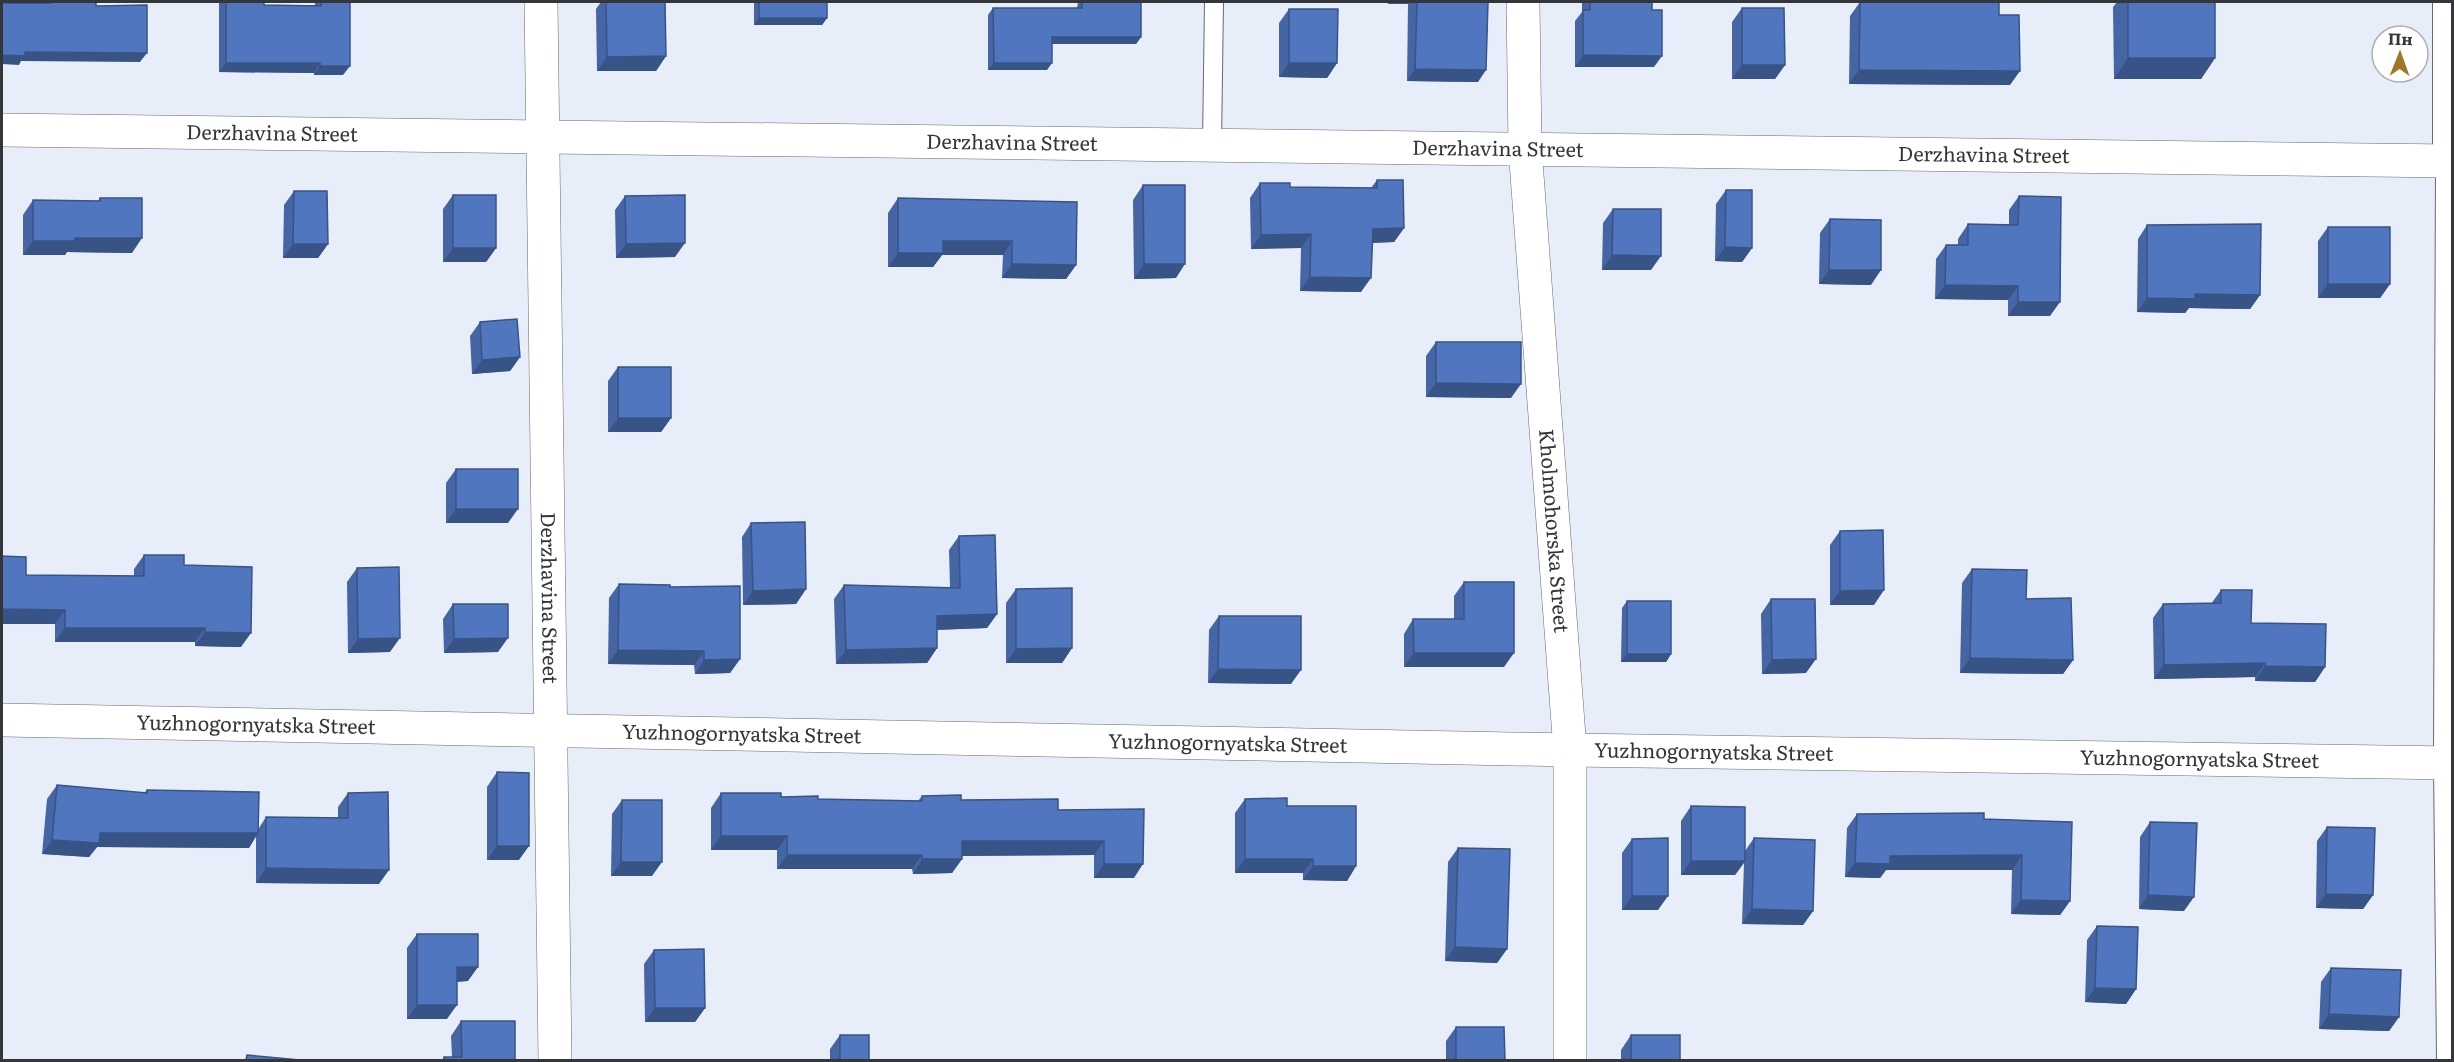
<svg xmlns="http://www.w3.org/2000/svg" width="2454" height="1062" viewBox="0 0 2454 1062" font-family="Literata,serif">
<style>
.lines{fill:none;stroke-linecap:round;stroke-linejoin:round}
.service-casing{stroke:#656a73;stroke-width:20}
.minor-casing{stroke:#656a73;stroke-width:34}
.tertiary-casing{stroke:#656a73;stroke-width:34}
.secondary-casing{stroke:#656a73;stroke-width:34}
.service{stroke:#fff;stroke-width:18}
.minor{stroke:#fff;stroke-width:33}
.tertiary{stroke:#fff;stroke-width:33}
.secondary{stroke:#fff;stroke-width:33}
.wall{fill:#4565a4}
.shaded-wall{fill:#385386}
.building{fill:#5076bf;stroke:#385386;stroke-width:1.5}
.labels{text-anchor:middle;stroke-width:6;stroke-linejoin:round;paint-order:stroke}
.street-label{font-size:20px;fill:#34363a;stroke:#fff}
</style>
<rect width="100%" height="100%" fill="#e8eef9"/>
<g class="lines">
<g class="service-casing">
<path id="service" d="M2442,2V142L2445,161L2443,761L2446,1060
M1212,144L1214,2"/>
</g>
<g class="minor-casing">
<g id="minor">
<path id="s1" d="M541,2L555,1060"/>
<path id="s2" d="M1525,148L1570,750V1060"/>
<path id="s3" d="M2,720L1570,750L2452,763"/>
</g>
</g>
<g class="tertiary-casing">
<path id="tertiary" d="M1523,2L1525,148"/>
</g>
<g class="secondary-casing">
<g id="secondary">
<path id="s4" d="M2,130L2452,161"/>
</g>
</g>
<use href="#service" class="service"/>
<use href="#minor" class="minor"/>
<use href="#tertiary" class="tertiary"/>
<use href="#secondary" class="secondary"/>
</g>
<path class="wall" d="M219,2H264V5H315V2H350L343,75H314V73L219,72Z
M601,2H665L666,56L656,71H597L596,9Z
M754,2H827V18L822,25H754Z
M1078,2H1141V37L1136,44H1052L1047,70H988V15L993,8H1077Z
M1388,2H1488L1478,82L1407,81L1408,4H1388Z
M1582,2H1652L1654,67H1575V21L1582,12Z
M1860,2L2010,85L1849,84L1850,16Z
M2117,2H2215V58L2201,79H2114L2113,7Z
M1742,8L1785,65L1775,79H1732V22Z
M1289,9L1337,63L1327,78L1279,77V23Z
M1377,180L1404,228L1394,242L1372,243L1361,292L1300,291L1301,248L1251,249L1250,198L1260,183L1290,187L1371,188Z
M1143,185L1176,278L1134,279L1133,200Z
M1726,190L1752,248L1742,262L1715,261L1716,204Z
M294,191L328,244L318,258H283L284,205Z
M453,195L496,248L486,262H443V209Z
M625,196L675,257L616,258L615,210Z
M2019,196L2050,316H2008V300L1935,299L1936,259L1946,245H1958V239L1968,224L2009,225V210Z
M100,198L132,253L67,252L65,255H23V215L33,200L98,201Z
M898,198L1076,265L1066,279L1002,278L1003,255H942L933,267H888V213Z
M1613,209L1651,270H1602L1603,223Z
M1830,219L1871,285L1819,284L1820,233Z
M2147,225L2260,295L2250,309L2189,308L2185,313L2137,312L2138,239Z
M2328,227L2390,284L2380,298H2318V241Z
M480,322L520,357L510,371L472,374L470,336Z
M1436,342L1511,398L1426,397V356Z
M618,367L671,418L661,432H608V381Z
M456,469L508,523H446V483Z
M751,523L806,589L796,604L743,605L742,537Z
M1840,531L1874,605H1830V545Z
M959,536L997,614L987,628L937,630V648L927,663L836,664L834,599L844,585L950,588L949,550Z
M144,555L184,565L241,647L195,646V642H55V624L26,575L134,576V569Z
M357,568L390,652L348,653L347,582Z
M1972,569L2026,599L2073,660L2063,674L1960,673L1962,583Z
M1464,582L1504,667H1404V634L1413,619H1454V596Z
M619,584L670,587L740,659L730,673L695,674L694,665L608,664L609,598Z
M1016,589L1072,648L1062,663H1006V603Z
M2221,590L2251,623L2325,667L2315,682L2255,681V677L2154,679L2153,618L2163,604H2211Z
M1771,599L1806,673L1762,674L1761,614Z
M1627,601L1671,654L1666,662H1621L1622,608Z
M453,604L498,652L444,653L443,619Z
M1219,616L1291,684L1208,683L1209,630Z
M497,772L519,860H487V787Z
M57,785L144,793L147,790L259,828L266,817L338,818V807L348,793L379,884L256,883V836L249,848L97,847L89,857L42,854L47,799Z
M721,793L818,799L918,801L922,796L1058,810L1144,809L1134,878H1094V855L962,856V859L952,873L913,874L912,869H777V850H711V808Z
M1245,799L1287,806L1356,866L1347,881L1303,880V873H1235V813Z
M622,800L652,876H611L612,814Z
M1691,806L1745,851L1754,838L1813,911L1803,925L1742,924L1744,863L1735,875H1681V821Z
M1857,814L1984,819L2070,901L2060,915L2011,914L2012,870H1886L1880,878L1845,877L1847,828Z
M2150,822L2184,911L2139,909L2140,837Z
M2327,827L2373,895L2363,909L2316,908L2317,841Z
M1632,839L1658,910H1622V853Z
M1458,848L1507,949L1497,963L1445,961L1448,862Z
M2097,926L2136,989L2126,1004L2085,1002L2087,940Z
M417,934L468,981L457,982L447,1019H407V948Z
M654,950L705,1008L695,1022H645L644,964Z
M2331,968L2399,1017L2389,1031L2319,1029L2321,982Z
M461,1021L515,1060H442L444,1057H452L451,1036Z
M1456,1027L1505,1060H1446V1041Z
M840,1035L869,1060H830V1049Z
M1631,1035L1680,1060H1621V1050Z"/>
<path class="shaded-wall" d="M1390,2H1410L1408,4H1388Z
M759,18H827L822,25H754Z
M1052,37H1141L1136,44H1047Z
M25,52L147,53L140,62L21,61L19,65L2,64V55Z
M1583,55L1662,56L1654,67H1575Z
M666,56L656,71H597L607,57Z
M2128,58H2215L2201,79H2114Z
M226,63H320L314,73L219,72Z
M994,63H1052L1047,70H988Z
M1289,63H1337L1327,78L1279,77Z
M1742,65H1785L1775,79H1732Z
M320,66H350L343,75H314Z
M1415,69L1486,70L1478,82L1407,81Z
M1859,70L2020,71L2010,85L1849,84Z
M1404,228L1394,242L1363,243L1373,229Z
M1311,234L1301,248L1251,249L1261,235Z
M75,238H142L132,253L67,252L65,255H23L33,241Z
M943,241H1012L1003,255H942L933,267H888L898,253Z
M685,243L675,257L616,258L626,244Z
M293,244H328L318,258H283Z
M1725,247L1752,248L1742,262L1715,261Z
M453,248H496L486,262H443Z
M1612,255L1661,256L1651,270H1602Z
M1012,264L1076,265L1066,279L1002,278Z
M1144,264H1185L1176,278L1134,279Z
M1829,270H1881L1871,285L1819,284Z
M1310,277L1371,278L1361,292L1300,291Z
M2328,284H2390L2380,298H2318Z
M1945,285L2018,286L2008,300L1935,299Z
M2195,294L2260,295L2250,309L2189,308L2185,313L2137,312L2147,298Z
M2018,302H2060L2050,316H2008Z
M520,357L510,371L472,374L482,360Z
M1436,383L1521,384L1511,398L1426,397Z
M618,418H671L661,432H608Z
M456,509H518L508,523H446Z
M806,589L796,604L743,605L753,591Z
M1884,590L1874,605H1830L1840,591Z
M2,609L65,610L55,624H2Z
M997,614L987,628L927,630L937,616Z
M65,628H205L195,642H55Z
M205,632L251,633L241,647L195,646Z
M400,638L390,652L348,653L358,639Z
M508,638L498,652L444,653L454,639Z
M937,648L927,663L836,664L846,650Z
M1072,648L1062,663H1006L1016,649Z
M618,650L704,651L694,665L608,664Z
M1414,653H1514L1504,667H1404Z
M1627,654H1671L1666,662H1621Z
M1970,658L2073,660L2063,674L1960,673Z
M740,659L730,673L695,674L704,660Z
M1816,659L1806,673L1762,674L1772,660Z
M2265,663L2255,677L2154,679L2164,665Z
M2265,666L2325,667L2315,682L2255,681Z
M1218,669L1301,670L1291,684L1208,683Z
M100,833H258L249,848L97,847L89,857L42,854L52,840Z
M721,836H787L777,850H711Z
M962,841H1104L1094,855L952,856Z
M497,846H529L519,860H487Z
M787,855H922L912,869H777Z
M2022,855L2012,870H1886L1880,878L1845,877L1855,863L1890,856Z
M922,859H962L952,873L913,874Z
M1245,859H1313L1303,873H1235Z
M1691,861H1745L1735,875H1681Z
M621,862H662L652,876H611Z
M1104,864H1143L1134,878H1094Z
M1313,866H1356L1347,881L1303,880Z
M266,868L389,870L379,884L256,883Z
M2326,894L2373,895L2363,909L2316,908Z
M2148,895L2194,897L2184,911L2139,909Z
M1632,896H1668L1658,910H1622Z
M2021,900L2070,901L2060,915L2011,914Z
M1752,909L1813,911L1803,925L1742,924Z
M1455,947L1507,949L1497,963L1445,961Z
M457,967H478L468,981L447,982Z
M2095,988L2136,989L2126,1004L2085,1002Z
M417,1005H457L447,1019H407Z
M655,1008H705L695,1022H645Z
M2329,1014L2399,1017L2389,1031L2319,1029Z"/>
<path class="building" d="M51,2H96V6L147,5V53L25,52V56L2,55V3H51Z
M226,2H264V5L321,6V2H350V66H320V63H226Z
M606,2H665L666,56L607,57Z
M759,2H827V18H759Z
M1082,2H1141V37H1052V63H994L993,8H1082Z
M1417,2H1488L1486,70L1415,69Z
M1590,2H1652V10H1662V56L1583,55V10H1590Z
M1860,2H1999V15H2019L2020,71L1859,70Z
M2128,2H2215V58H2128Z
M1742,8H1784L1785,65H1742Z
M1289,9H1338L1337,63H1289Z
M1377,180H1403L1404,228L1373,229L1371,278L1310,277L1311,234L1261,235L1260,183H1290V187L1377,188Z
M1143,185H1185V264H1144Z
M1726,190H1752V248L1725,247Z
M294,191H327L328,244H293Z
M453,195H496V248H453Z
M685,195V243L626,244L625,196Z
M2019,196L2061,197L2060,302H2018V286L1945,285L1946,245H1968V224L2018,225Z
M100,198H142V238H75V241H33V200L100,201Z
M898,198L1077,202L1076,265L1012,264V241H943V253H898Z
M1613,209H1661V256L1612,255Z
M1830,219L1881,220V270H1829Z
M2261,224L2260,295L2195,294V299L2147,298V225Z
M2328,227H2390V284H2328Z
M517,319L520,357L482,360L480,322Z
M1436,342H1521V384L1436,383Z
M618,367H671V418H618Z
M456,469H518V509H456Z
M805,522L806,589L753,591L751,523Z
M1883,530L1884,590L1840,591V531Z
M995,535L997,614L937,616V648L846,650L844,585L960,588L959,536Z
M144,555H184V565L252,567L251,633L205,632V628H65V610L2,609V556L26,557V575L144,576Z
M399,567L400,638L358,639L357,568Z
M1972,569L2027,570L2026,599L2071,598L2073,660L1970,658Z
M1464,582H1514V653H1414L1413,619H1464Z
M619,584L670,585V587L740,586V659L704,660V651L618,650Z
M1072,588V648L1016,649V589Z
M2221,590H2252L2251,623L2326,624L2325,667L2265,666V663L2164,665L2163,604L2221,603Z
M1771,599H1815L1816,659L1772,660Z
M1627,601H1671V654H1627Z
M453,604H508V638L454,639Z
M1219,616H1301V670L1218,669Z
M497,772L529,773V846H497Z
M57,785L147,793V790L259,792L258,833H100L99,843L52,840Z
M388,792L389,870L266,868V817L348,818V793Z
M721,793H781V797L818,796V799L922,801V796L961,795V800L1058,799V810L1144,809L1143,864H1104V841H962V859H922V855H787V836H721Z
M1287,798V806H1356V866H1313V859H1245V799Z
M622,800H662V862H621Z
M1691,806L1745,807V861H1691Z
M1984,813V819L2072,822L2070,901L2021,900L2022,855L1890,856V864L1855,863L1857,814Z
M2150,822L2197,823L2194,897L2148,895Z
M2327,827L2375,828L2373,895L2326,894Z
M1668,838V896H1632V839Z
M1754,838L1815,840L1813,911L1752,909Z
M1458,848L1510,849L1507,949L1455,947Z
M2097,926L2138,927L2136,989L2095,988Z
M417,934H478V967H457V1005H417Z
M704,949L705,1008H655L654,950Z
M2331,968L2401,970L2399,1017L2329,1014Z
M461,1021H515V1060H444V1057H462Z
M1456,1027H1504L1505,1060H1456Z
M840,1035H869V1060H840Z
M1631,1035H1680V1060H1631Z
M247,1055L300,1060H246Z"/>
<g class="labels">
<g class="street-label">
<text dy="7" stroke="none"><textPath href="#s4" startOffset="270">Derzhavina Street</textPath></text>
<text dy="7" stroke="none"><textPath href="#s4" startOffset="1010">Derzhavina Street</textPath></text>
<text dy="7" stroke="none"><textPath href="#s4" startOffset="1496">Derzhavina Street</textPath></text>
<text dy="7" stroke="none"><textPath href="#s4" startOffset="1982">Derzhavina Street</textPath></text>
<text dy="7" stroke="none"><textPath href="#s2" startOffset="384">Kholmohorska Street</textPath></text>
<text dy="7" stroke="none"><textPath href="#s1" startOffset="596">Derzhavina Street</textPath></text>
<text dy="7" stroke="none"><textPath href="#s3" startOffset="254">Yuzhnogornyatska Street</textPath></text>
<text dy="7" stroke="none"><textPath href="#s3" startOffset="740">Yuzhnogornyatska Street</textPath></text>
<text dy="7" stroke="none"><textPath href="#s3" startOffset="1226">Yuzhnogornyatska Street</textPath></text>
<text dy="7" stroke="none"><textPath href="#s3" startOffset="1712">Yuzhnogornyatska Street</textPath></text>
<text dy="7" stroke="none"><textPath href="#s3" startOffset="2198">Yuzhnogornyatska Street</textPath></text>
</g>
</g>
<rect width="2454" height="1062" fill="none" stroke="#34363a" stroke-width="6"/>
<g transform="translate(2400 54) rotate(1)"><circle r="28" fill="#ffffff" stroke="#aeafb0" stroke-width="1.5"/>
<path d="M0-4.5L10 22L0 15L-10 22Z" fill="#a17626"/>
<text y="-9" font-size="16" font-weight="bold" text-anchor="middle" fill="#34363a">Пн</text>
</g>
</svg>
